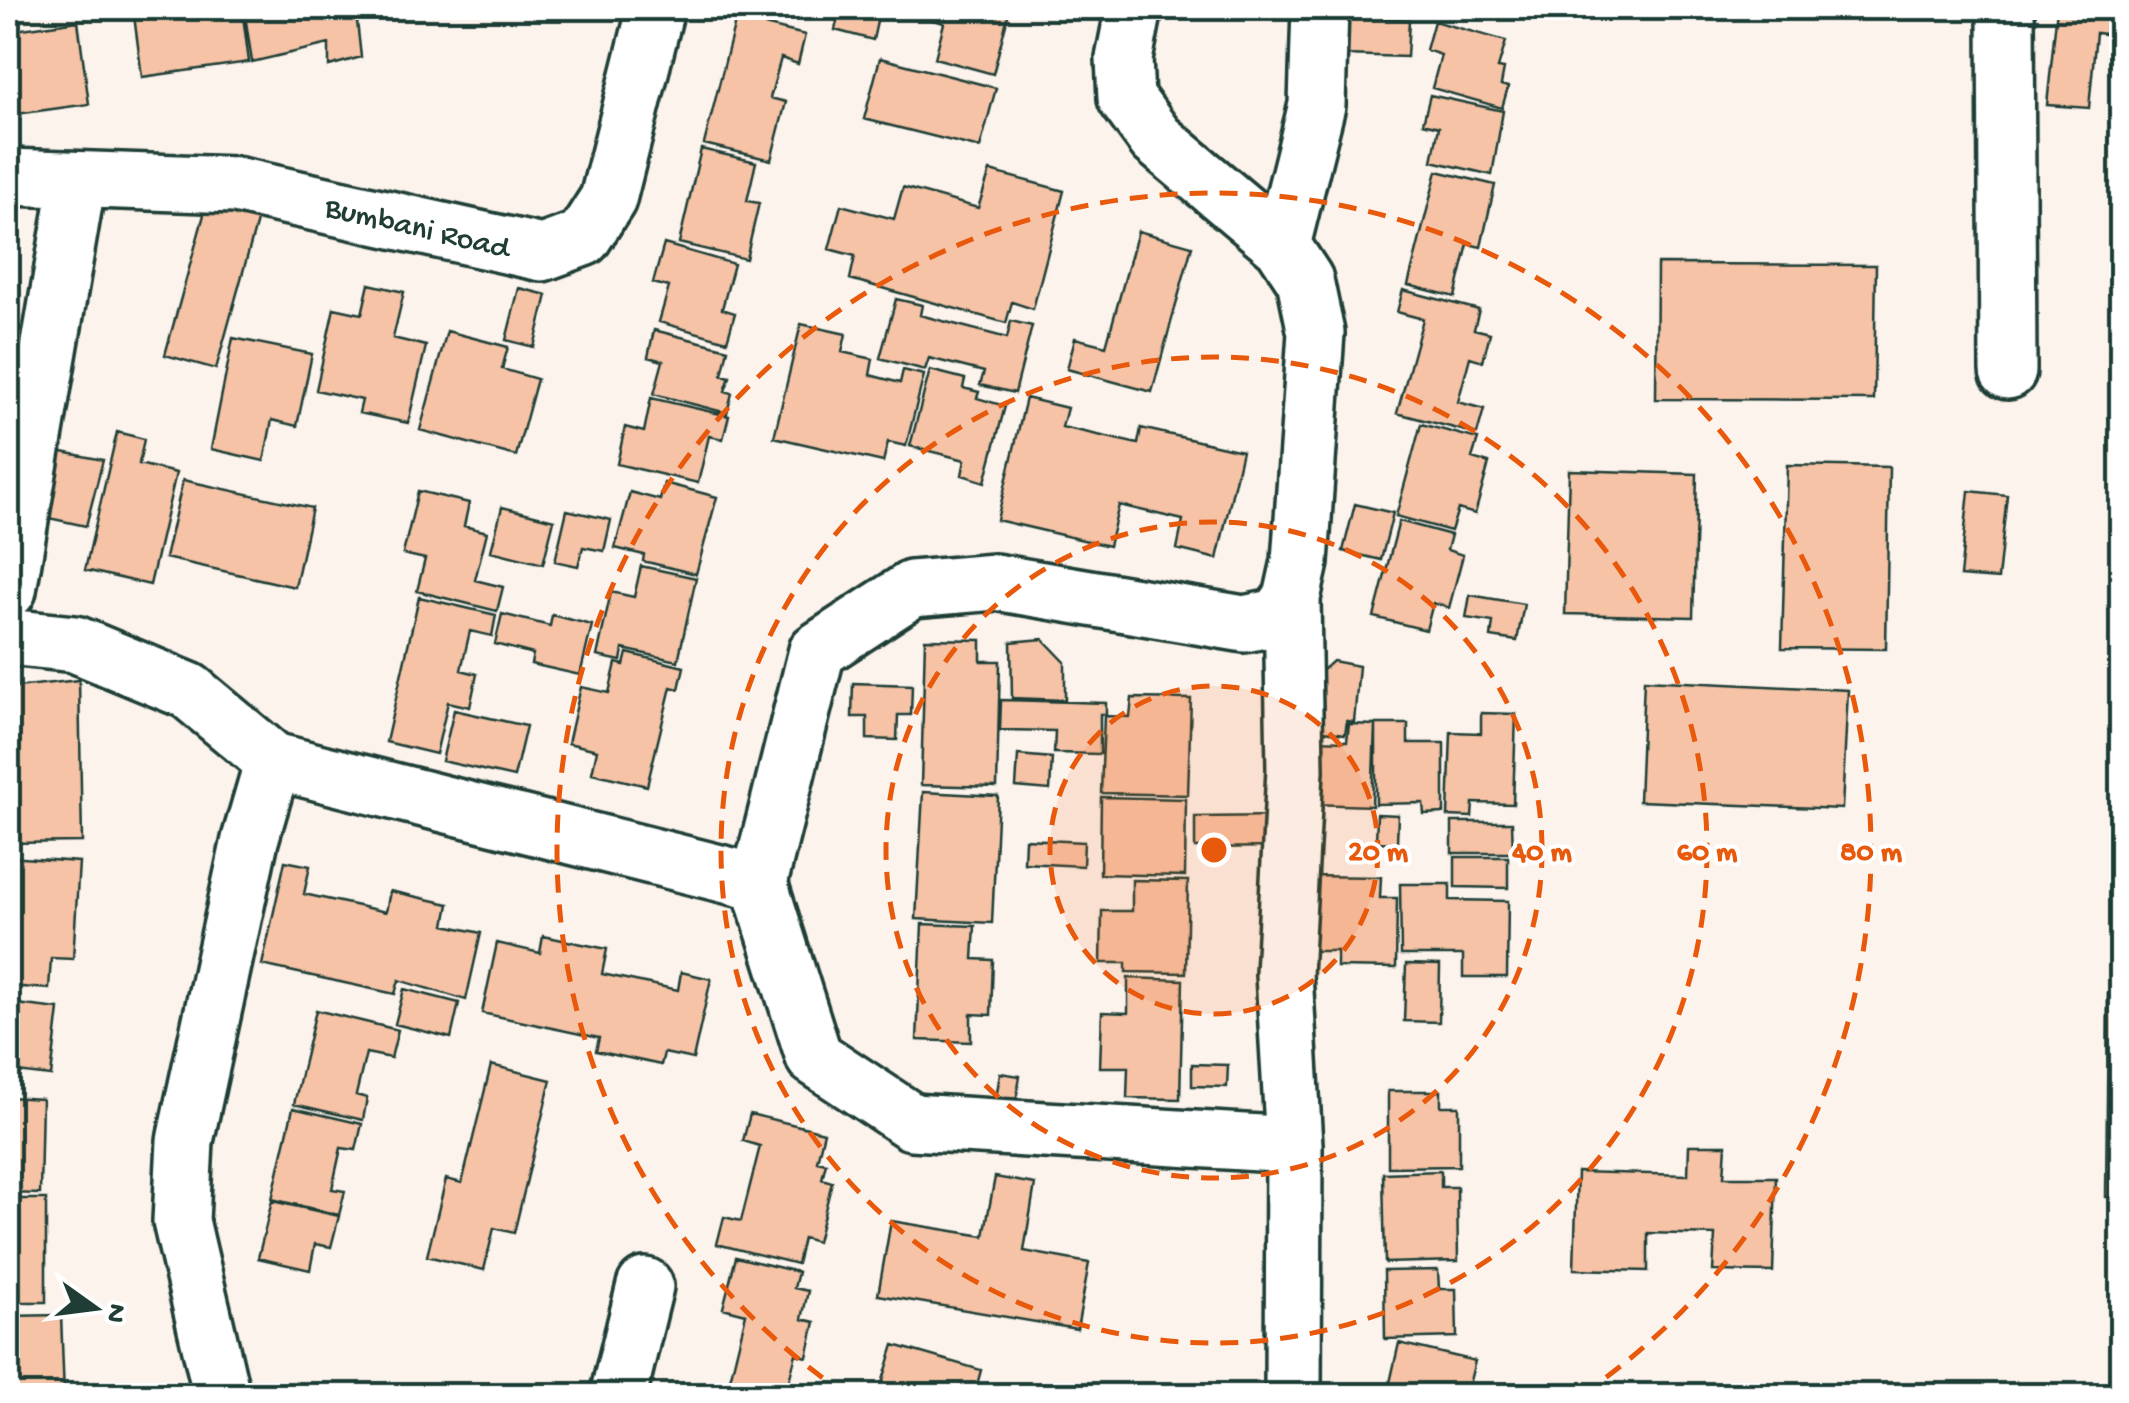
<svg xmlns="http://www.w3.org/2000/svg" width="2129" height="1403" viewBox="0 0 2129 1403" font-family="'Gochi Hand',sans-serif">
<style>
.building{fill:#f6c3a7;stroke:#1f3d34;stroke-width:2.5}
.lines{fill:none;stroke-linecap:round;stroke-linejoin:round}
.minor-casing{stroke:#1f3d34;stroke-width:62}
.minor{stroke:#fff;stroke-width:55}
.ring{fill:none;stroke:#e8590c;stroke-width:5;stroke-dasharray:18 12}
.labels{text-anchor:middle;stroke-width:8;stroke-linejoin:round;paint-order:stroke}
.street-label{font-size:32px;fill:#1f3d34;stroke:#fff}
.centre{fill:#e8590c;stroke:#fff;stroke-width:5}
.ring-label{font-size:30px;text-anchor:middle;font-weight:bold;fill:#e8590c;stroke:#fff;stroke-width:8;stroke-linejoin:round;paint-order:stroke}
</style>
<rect width="100%" height="100%" fill="#fdf3ed"/>
<filter id="ink" filterUnits="userSpaceOnUse"><feTurbulence type="fractalNoise" baseFrequency=".01" numOctaves="2"/><feDisplacementMap in="SourceGraphic" scale="20" xChannelSelector="R" yChannelSelector="G"/><feConvolveMatrix kernelMatrix="1 2 1 2 8 2 1 2 1" color-interpolation-filters="sRGB"/></filter>
<g filter="url(#ink)">
<path class="building" d="M133,8H242L249,62L142,77Z
M244,8H280L282,16L356,12L361,57L329,66V44L252,62Z
M281,8H355L283,15Z
M754,8H788L786,16Z
M840,8H880L873,40L835,30Z
M921,8H1010L993,74L935,58L944,23L919,16Z
M2057,8H2122V36L2096,33L2089,108L2047,105Z
M1346,16L1409,20L1407,57L1344,55Z
M736,18L805,35L798,64L781,58L770,98L786,102L771,160L704,144Z
M78,21L89,104L16,114L12,80L8,81V31Z
M1434,21L1506,41L1498,68L1504,69L1501,85L1508,87L1502,108L1432,88L1441,55L1426,50Z
M880,58L996,88L980,148L864,119Z
M1430,95L1503,111L1492,175L1432,161L1439,127L1423,123Z
M701,149L756,162L747,201L759,203L746,259L679,243Z
M990,171L1064,191L1033,309L1012,302L1006,323L850,279L855,256L829,249L841,205L894,219L903,187L978,208Z
M1437,171L1495,185L1481,247L1468,244L1455,297L1408,285Z
M210,193L261,207L216,369L165,355Z
M1138,231L1192,246L1152,392L1067,369L1075,338L1106,346Z
M664,244L734,264L722,309L735,313L727,341L659,322L669,287L653,283Z
M1657,264L1876,265L1874,400L1656,399Z
M369,284L404,292L393,338L426,346L408,423L359,413L362,400L316,390L334,308L362,314Z
M519,288L547,295L534,347L506,340Z
M1403,290L1479,310L1474,329L1490,333L1483,361L1470,357L1458,402L1484,409L1477,434L1397,413L1423,319L1397,312Z
M896,299L922,305L920,315L1007,338L1011,321L1032,326L1015,393L980,385L984,372L929,358L925,370L880,358Z
M801,324L846,334L842,352L873,359L870,375L900,383L903,370L924,375L906,446L888,442L883,462L774,437Z
M654,330L728,349L722,375L730,377L725,391L732,393L727,413L654,394L663,361L648,357Z
M447,331L508,347L502,369L537,379L516,456L420,430Z
M233,338L312,354L297,426L272,420L264,461L211,449Z
M930,370L965,379L963,388L979,392L977,398L1005,406L985,482L962,475L965,460L910,446Z
M651,398L729,416L723,439L709,436L698,483L617,464L625,427L644,432Z
M1026,398L1067,408L1062,427L1138,444L1141,428L1242,451L1217,559L1177,549L1183,520L1119,505L1109,546L997,520Z
M1421,424L1478,439L1472,458L1489,463L1475,514L1458,509L1451,531L1396,516Z
M117,432L144,439L139,464L176,473L150,585L85,570Z
M2119,445H2122V575H2116Z
M42,448L103,460L86,526L49,518L48,533L26,526Z
M1787,465L1889,467L1886,649L1782,648Z
M1569,470L1697,474L1693,617L1565,614Z
M183,480L312,508L295,587L165,558Z
M664,483L717,497L696,574L643,561L644,555L615,548L630,492L660,500Z
M418,491L469,503L464,526L487,532L475,580L503,587L497,611L417,591L425,559L403,554Z
M1969,491L2007,495L1998,579L1960,576Z
M1355,504L1393,513L1381,560L1343,551Z
M502,507L554,520L543,564L491,551Z
M567,510L611,520L604,551L583,547L578,566L555,561Z
M1399,521L1451,535L1447,550L1463,555L1449,608L1433,603L1426,630L1374,617Z
M641,566L696,578L678,661L623,649L621,661L597,656L611,592L634,597Z
M1470,595L1524,604L1517,641L1491,637L1493,622L1466,618Z
M419,597L496,615L492,636L470,631L461,670L477,674L470,707L448,702L436,754L386,742Z
M502,614L550,626L552,615L592,625L580,675L531,664L533,654L495,644Z
M925,639L981,640V661H1000L997,787L921,785Z
M1043,639L1065,662V700L1012,698L1011,642Z
M627,653L684,667L679,689L671,687L647,786L592,773L597,750L568,743L581,687L609,693L616,663L624,665Z
M1333,661L1359,666L1354,722L1347,721L1345,734L1310,729L1313,679Z
M79,680L82,842L8,843V688Z
M1644,680L1848,690L1842,809L1639,801Z
M853,683L912,685L911,715H898L897,740L867,739V717H852Z
M1132,698L1191,699L1188,795L1101,793L1104,716L1130,717Z
M1001,700L1106,703V714H1100V754L1054,753L1055,731L1000,730Z
M454,710L526,726L514,777L442,761Z
M1481,713L1516,714L1513,804L1473,803L1472,817L1448,816L1451,732L1481,733Z
M1349,724L1375,725L1372,806L1311,804L1314,740L1347,741Z
M1376,724H1408V743H1444V813L1424,814L1423,803L1376,804Z
M1018,755L1052,758L1050,790L1016,787Z
M923,792L998,796L992,923L916,919Z
M1101,797L1186,799L1185,876L1100,874Z
M1377,814L1398,815L1397,843L1376,842Z
M1281,816L1282,847L1195,848V817Z
M2112,820L2122,821V936H2110Z
M1452,822H1512L1513,853H1452Z
M1025,839L1084,842L1083,866L1024,863Z
M8,857L79,862L73,959L51,958L49,989L8,986Z
M1455,857H1508V888L1455,887Z
M285,861L310,866L304,894L386,912L390,891L449,904L445,925L481,933L466,1000L399,980L395,994L262,965Z
M1302,876L1381,877L1380,898H1397L1396,968L1337,967V951H1301Z
M1132,880L1188,881L1186,973L1126,972V963H1101L1102,911H1132Z
M1400,884H1450V900L1508,901L1507,977H1463V955H1401Z
M922,924L975,926L973,959L993,960L991,1015L971,1014V1042L917,1040Z
M543,936L607,949L602,974L678,990L681,972L711,979L693,1059L664,1053L661,1065L596,1051L599,1038L482,1013L497,943L540,953Z
M1406,964L1440,965L1439,1022L1404,1021Z
M1128,978L1183,980L1180,1099L1127,1098L1128,1067H1100L1102,1012L1128,1013Z
M404,989L459,1003L451,1038L395,1024Z
M2108,994H2122V1197H2106Z
M8,1003L59,1009L51,1076L8,1071Z
M316,1010L398,1030L391,1058L366,1053L356,1095L367,1098L363,1120L294,1104Z
M1192,1064L1228,1065L1227,1087L1192,1086Z
M491,1065L551,1080L514,1233L494,1228L484,1270L427,1256L446,1179L462,1183Z
M1000,1073L1020,1076L1014,1114L994,1112Z
M1388,1091H1441V1106H1459V1166L1388,1167Z
M8,1097L42,1099L40,1194L8,1193Z
M293,1108L362,1124L356,1150L341,1148L332,1189L345,1191L339,1215L272,1199Z
M750,1114L824,1132L817,1161L826,1163L822,1179L832,1182L817,1242L803,1238L797,1264L717,1244L724,1217L741,1221L760,1146L743,1141Z
M1689,1145H1726L1724,1177H1776L1773,1272L1713,1271L1715,1235L1648,1233V1271L1574,1269L1577,1172L1688,1175Z
M1441,1171V1187H1457L1458,1261L1385,1263L1383,1173Z
M995,1177L1035,1184L1024,1251L1089,1263L1077,1329L878,1295L891,1221L984,1236Z
M8,1199H46V1302H8Z
M272,1201L339,1216L331,1247L315,1244L310,1270L258,1258Z
M736,1257L798,1272L794,1288L808,1291L802,1319L815,1322L807,1357L796,1354L786,1392L799,1396H726L746,1314L723,1308Z
M2115,1268H2122V1310H2113Z
M1438,1270L1439,1289H1456L1457,1337L1385,1339L1384,1271Z
M61,1315L64,1396H8V1316Z
M1399,1343L1475,1361L1467,1393L1445,1387L1443,1396H1387Z
M894,1345L981,1370L974,1396H878Z"/>
<g class="lines">
<g class="minor-casing">
<path id="minor" d="M1134,8L1124,59L1126,98L1156,139L1282,245L1305,280L1316,333L1300,562L1292,598L1278,617L1244,624L995,582L912,589L817,651L759,883L814,1057L912,1122L1294,1145
M2006,8L2008,371
M8,177L235,185L542,253L583,238L608,199L656,8
M1282,245L1317,105L1320,8
M8,590L78,180
M1292,598L1295,770L1284,974L1294,1145L1293,1396
M8,637L75,644L189,691L273,761L759,883
M222,1396L181,1221L185,1141L250,840L273,761
M618,1396L645,1286"/>
</g>
<use href="#minor" class="minor"/>
</g>
</g>
<circle cx="1214" cy="850" r="164" fill="#e8590c" fill-opacity=".12"/>
<g class="ring">
<circle cx="1214" cy="850" r="164"/>
<circle cx="1214" cy="850" r="328"/>
<circle cx="1214" cy="850" r="493"/>
<path d="M847 1395A657 657 0 1 1 1581 1395"/>
</g>
<g class="labels">
<g class="street-label">
<text transform="translate(418 225) rotate(13)" y="11">Bumbani Road</text>
</g>
</g>
<circle cx="1214" cy="850" r="15" class="centre"/>
<g class="ring-label">
<text x="1378" y="860">20 m</text>
<text x="1542" y="860">40 m</text>
<text x="1707" y="860">60 m</text>
<text x="1871" y="860">80 m</text>
</g>
<rect width="2129" height="1403" fill="none" stroke="#fff" stroke-width="40"/>
<rect x="20" y="20" width="2089" height="1363" fill="none" stroke="#1f3d34" stroke-width="4" filter="url(#ink)"/>
<g transform="translate(95 1308) rotate(104)" stroke="#ffffff" stroke-width="8" paint-order="stroke">
<path d="M0-8L18 38L0 25L-18 38Z" fill="#1f3d34"/>
<text y="-15" font-size="28" font-weight="bold" text-anchor="middle" fill="#1f3d34">N</text>
</g>
</svg>
